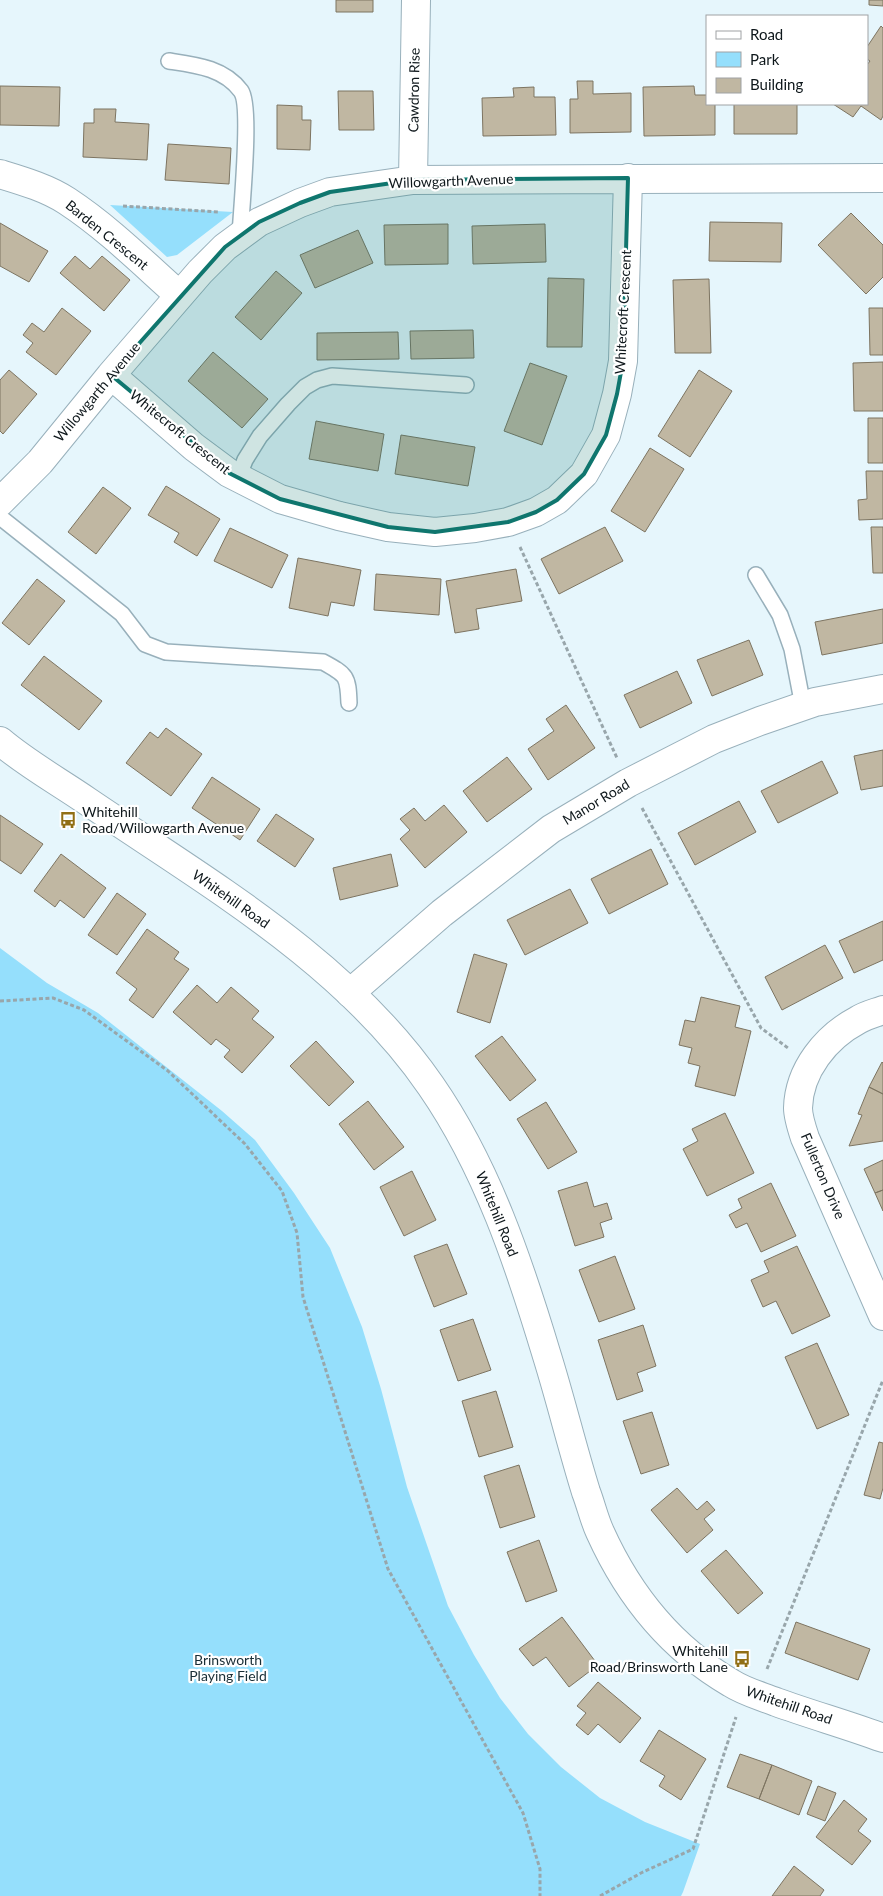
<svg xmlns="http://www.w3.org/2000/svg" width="883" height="1896" viewBox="0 0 883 1896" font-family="Lato,sans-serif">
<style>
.green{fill:#95dffc}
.building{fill:#c0b7a2;stroke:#7d7461}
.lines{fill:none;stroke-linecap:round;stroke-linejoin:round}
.service-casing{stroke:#98b0bb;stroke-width:18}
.minor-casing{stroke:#98b0bb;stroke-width:30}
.tertiary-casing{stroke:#98b0bb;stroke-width:30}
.path{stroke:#98a6ab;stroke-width:3;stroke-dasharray:4 2.5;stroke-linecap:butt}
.service{stroke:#fff;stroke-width:15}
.minor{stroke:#fff;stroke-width:28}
.tertiary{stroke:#fff;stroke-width:28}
.marked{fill:#0f766e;fill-opacity:0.2;stroke:#0f766e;stroke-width:4;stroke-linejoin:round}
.labels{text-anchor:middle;stroke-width:4.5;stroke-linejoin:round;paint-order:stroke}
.street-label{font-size:14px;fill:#0e171b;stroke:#fff}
.poi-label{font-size:14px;fill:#0e171b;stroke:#fff;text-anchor:start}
.park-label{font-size:14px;fill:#192e36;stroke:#fff}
</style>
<rect width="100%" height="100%" fill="#e6f6fc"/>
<path class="green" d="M110,205L233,212L177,255L167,257Z
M0,948L47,983L98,1013L222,1111L255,1140L294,1193L330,1248L362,1327L381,1389L407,1487L448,1606L474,1655L500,1698L528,1734L561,1767L600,1798L645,1822L700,1844L683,1892L681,1896H0Z"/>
<path class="building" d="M336,0H373V12H336Z
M869,0H883V6L869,5Z
M881,26L883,28V116L881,120L861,106L853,117L833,104H867V65L870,61L867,59V47Z
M577,81H593V94L631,93V132L570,133V99H578Z
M0,86L60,87L59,126L0,125Z
M694,86L695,95H707V104H715V135L644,136L643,87Z
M534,87V97H555L556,135L483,136L482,98L514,97L513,88Z
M338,91H373L374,130H339Z
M734,104H797V134H734Z
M277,105L302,106V120H311L310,150L277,149Z
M94,109H116L115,122L149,124L147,160L83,157L84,123H94Z
M168,144L231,148L229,184L165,180Z
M851,213L883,245V277L866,294L818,245Z
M710,222L782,223L781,262L709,261Z
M0,223L48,251L29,282L0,266Z
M448,224V264L385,265L384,225Z
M545,224L546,262L473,264L472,226Z
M358,230L373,263L315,288L300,255Z
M75,256L90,269L102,256L130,280L104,311L60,273Z
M276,271L302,293L261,340L235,317Z
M548,278L584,279L582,347H547Z
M709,279L711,353H675L673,280Z
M62,308L91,331L56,375L26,352L33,343L23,335L32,323L44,332Z
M869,308H883V355H870Z
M473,330L474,358L411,359L410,331Z
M398,332L399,359L317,360V333Z
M213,352L268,399L242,428L188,381Z
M883,362V411H854L853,363Z
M530,363L567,376L542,445L504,431Z
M9,370L37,394L3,434L0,431V380Z
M699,370L732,391L690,457L658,436Z
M868,418H883V463H868Z
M316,421L384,434L378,471L309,459Z
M401,435L475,447L468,486L395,474Z
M650,448L684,469L645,532L611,511Z
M866,471H883V519L859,520L858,500L867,499Z
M166,486L220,519L197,556L174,542L179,533L148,515Z
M103,487L131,508L96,554L68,532Z
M605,527L623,561L559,594L541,559Z
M871,527H883V573H873Z
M230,528L288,555L272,588L214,561Z
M298,558L361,570L354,606L331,602L328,616L289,608Z
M516,569L522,601L476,609L479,629L455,633L446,581Z
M376,574L441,579L439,615L374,610Z
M37,579L65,601L29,645L2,623Z
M883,609V643L822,655L815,622Z
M749,640L763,675L712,696L697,660Z
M44,656L102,701L79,730L21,685Z
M677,671L692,703L640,728L624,695Z
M566,705L595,748L548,780L528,749L554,731L546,719Z
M166,728L202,754L171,796L126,763L150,732L158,738Z
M883,750V786L861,790L854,756Z
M507,757L532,789L487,822L463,791Z
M822,761L838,793L778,823L761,791Z
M212,777L260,809L240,840L192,808Z
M739,801L756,832L695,865L678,833Z
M444,805L467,832L425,868L400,839L410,830L400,819L414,808L425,821Z
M276,814L314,839L295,867L257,841Z
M0,815L43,844L21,874L0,860Z
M651,849L668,884L609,914L591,879Z
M61,854L106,888L84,918L60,900L55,907L34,891Z
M391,854L398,886L340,900L333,868Z
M570,889L588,923L525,955L507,920Z
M117,893L146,914L117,955L88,935Z
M883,921V960L854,973L839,941Z
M147,929L179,952L174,959L189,969L153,1018L129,1000L137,989L116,973Z
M825,945L843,978L782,1010L765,977Z
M474,954L507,964L490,1023L457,1012Z
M197,985L217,1003L231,987L259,1011L252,1019L274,1037L242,1073L224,1057L230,1050L216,1039L211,1045L173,1012Z
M701,997L740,1006L735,1027L751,1031L735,1096L695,1086L700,1066L688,1063L692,1048L679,1045L685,1020L695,1022Z
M502,1036L536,1080L510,1101L475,1056Z
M316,1041L354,1082L329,1106L290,1066Z
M882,1062L883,1063V1094L869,1087Z
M869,1087L883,1094V1141L849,1146L862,1115L858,1114Z
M368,1101L404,1147L374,1170L339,1124Z
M546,1102L577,1152L548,1169L517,1119Z
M725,1113L754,1173L707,1196L683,1149L698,1141L692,1129Z
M883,1160V1190L875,1193L864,1169Z
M412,1171L436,1220L404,1236L380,1187Z
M587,1182L594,1207L607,1203L612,1219L600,1223L604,1237L575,1246L558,1191Z
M771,1183L796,1236L761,1252L747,1223L736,1228L729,1215L742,1208L738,1199Z
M883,1190V1211L875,1193Z
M447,1244L467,1294L434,1307L414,1256Z
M797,1246L830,1316L792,1334L776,1301L763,1307L751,1280L769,1272L764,1261Z
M615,1256L635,1309L599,1322L579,1270Z
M473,1319L491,1370L458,1381L440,1330Z
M643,1325L656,1366L637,1373L643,1391L617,1400L598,1340Z
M817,1343L849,1415L817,1429L785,1357Z
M496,1391L513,1447L479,1457L462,1401Z
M652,1412L669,1465L641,1474L623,1421Z
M879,1442L883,1443V1488L880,1499L864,1495Z
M519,1465L535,1517L500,1528L484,1476Z
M677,1488L697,1510L707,1501L715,1510L704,1519L713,1530L687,1553L651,1510Z
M539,1540L557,1591L526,1602L507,1552Z
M726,1550L763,1593L738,1614L701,1571Z
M562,1617L598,1665L569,1687L546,1657L533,1666L519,1649Z
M796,1622L870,1649L858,1680L785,1653Z
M598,1682L641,1718L620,1743L598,1724L588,1735L576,1725L586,1713L577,1706Z
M659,1730L706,1759L681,1800L659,1786L665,1776L640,1761Z
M740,1754L772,1765L759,1799L727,1787Z
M772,1765L812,1781L799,1815L759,1799Z
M818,1786L836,1793L825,1821L807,1814Z
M844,1800L867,1819L858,1831L871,1841L852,1865L816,1837Z
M794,1866L824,1890L820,1896H772Z"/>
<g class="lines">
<g class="service-casing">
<path id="service" d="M169,61C196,65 224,68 241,91C252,106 241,211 240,236
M238,478L245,460L260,436L288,404L305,387L317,380L332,376L466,385
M0,517L122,614L145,644L166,652L323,662C347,675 348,676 349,703
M756,575L780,615L792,649L803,706"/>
</g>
<g class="minor-casing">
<path id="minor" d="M0,174C23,181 47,188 67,201C108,228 143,263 179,295
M413,180L416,0
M111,375L194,447L229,473L280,499L339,516L388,527L435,532L475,528L508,522L536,512L557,500L584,474L606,435L617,394L623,361L628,178
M0,502L40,462L111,375L200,272L225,247L259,222L300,203L330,192L413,180L883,178
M350,993L442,913L551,829L628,783L714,739L760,721L815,702L883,689
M883,1010C875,1013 866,1015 858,1020C826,1037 799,1070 798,1108C798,1117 802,1129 805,1138L883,1316"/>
</g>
<g class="tertiary-casing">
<path id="tertiary" d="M0,741C27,764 58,781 87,801C209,884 346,962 431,1086C487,1167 519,1263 547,1356C561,1401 572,1447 586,1492C591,1505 594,1519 600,1532C628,1594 671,1648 731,1683C745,1692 761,1696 776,1702C812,1715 848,1725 883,1738"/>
</g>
<path class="path" d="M123,206L219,212
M520,547L617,758
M642,808L761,1028L788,1048
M0,1001L53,998L84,1010L168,1071L245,1144L282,1191L297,1233L303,1297L388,1569L523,1813L540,1869V1896
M767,1669L883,1380
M600,1896L641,1873L693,1849L736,1717"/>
<use href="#service" class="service"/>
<use href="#minor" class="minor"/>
<use href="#tertiary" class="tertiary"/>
</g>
<path class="marked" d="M628,178L623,361L617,394L606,435L584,474L557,500L536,512L508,522L435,532L388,527L280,499L229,473L111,375L225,247L259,222L300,203L330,192L413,180Z"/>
<defs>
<g id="bus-bare" transform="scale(1.35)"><path d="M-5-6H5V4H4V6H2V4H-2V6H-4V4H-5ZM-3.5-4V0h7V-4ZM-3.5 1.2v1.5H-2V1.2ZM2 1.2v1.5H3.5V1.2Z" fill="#916f15" stroke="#fff" stroke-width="2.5" paint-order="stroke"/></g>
</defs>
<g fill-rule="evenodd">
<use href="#bus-bare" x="68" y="820"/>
<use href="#bus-bare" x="742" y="1659"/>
</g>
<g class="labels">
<g class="street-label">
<text transform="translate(414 90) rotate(-89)" y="5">Cawdron Rise</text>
<text transform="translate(451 181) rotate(-2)" y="5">Willowgarth Avenue</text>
<text transform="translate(107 235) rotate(39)" y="5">Barden Crescent</text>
<text transform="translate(623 312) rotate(-87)" y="5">Whitecroft Crescent</text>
<text transform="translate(97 392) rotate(-50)" y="5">Willowgarth Avenue</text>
<text transform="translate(180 432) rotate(39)" y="5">Whitecroft Crescent</text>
<text transform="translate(596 802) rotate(-31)" y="5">Manor Road</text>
<text transform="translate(231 899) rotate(35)" y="5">Whitehill Road</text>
<text transform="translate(823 1176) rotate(67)" y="5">Fullerton Drive</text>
<text transform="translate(497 1214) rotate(68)" y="5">Whitehill Road</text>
<text transform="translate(789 1705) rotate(19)" y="5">Whitehill Road</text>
</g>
<g class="poi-label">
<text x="82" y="817">Whitehill<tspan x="82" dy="16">Road/Willowgarth Avenue</tspan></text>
<text x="728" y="1656" text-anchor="end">Whitehill<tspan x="728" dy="16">Road/Brinsworth Lane</tspan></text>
</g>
<g class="park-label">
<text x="228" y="1665">Brinsworth<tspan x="228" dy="16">Playing Field</tspan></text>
</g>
</g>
<rect x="706" y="15" width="162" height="90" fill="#ffffff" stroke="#9fa2a4"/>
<rect x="716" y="31" width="25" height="8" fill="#ffffff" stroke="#9fa2a4"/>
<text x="750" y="40" font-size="15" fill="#0e171b">Road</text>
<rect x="716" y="52" width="25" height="15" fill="#95dffc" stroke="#9fa2a4"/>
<text x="750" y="65" font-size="15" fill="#0e171b">Park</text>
<rect x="716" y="78" width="25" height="15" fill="#c0b7a2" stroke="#9fa2a4"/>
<text x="750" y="90" font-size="15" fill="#0e171b">Building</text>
</svg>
